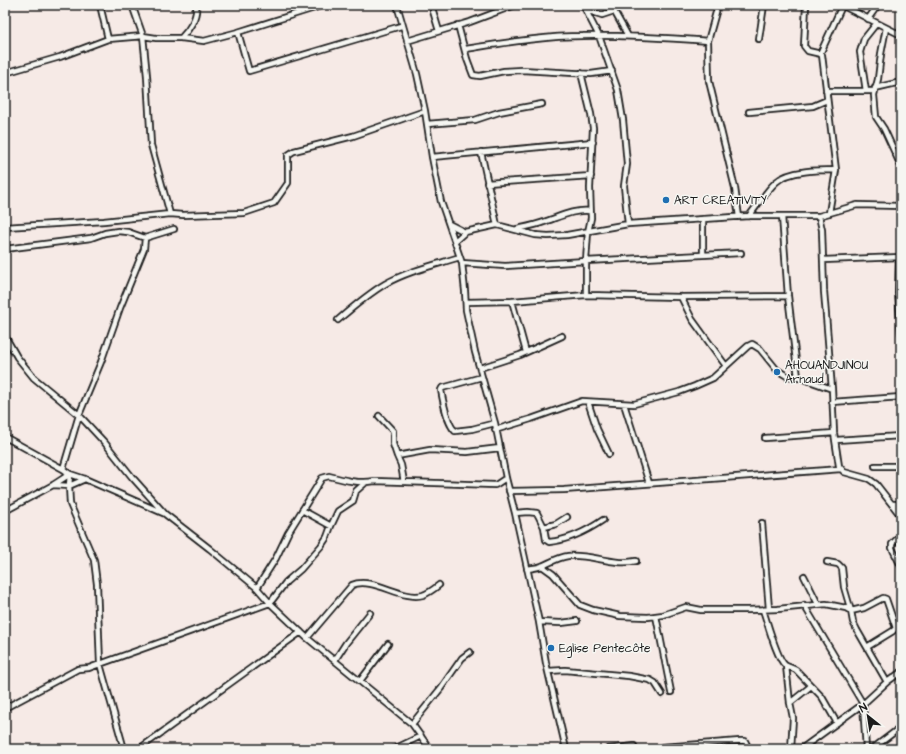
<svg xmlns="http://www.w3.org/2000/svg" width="906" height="754" viewBox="0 0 906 754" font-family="'Architects Daughter',sans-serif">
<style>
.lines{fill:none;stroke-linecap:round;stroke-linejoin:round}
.street-casing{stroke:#1c1c1c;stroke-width:8}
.street{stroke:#f6f6f2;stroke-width:4.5}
.poi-dot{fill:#1f6fb2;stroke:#f6f6f2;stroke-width:1.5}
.labels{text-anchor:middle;stroke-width:3;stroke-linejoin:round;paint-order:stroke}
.poi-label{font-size:12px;fill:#1c1c1c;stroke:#f6f6f2;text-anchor:start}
</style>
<rect width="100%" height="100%" fill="#f6eae6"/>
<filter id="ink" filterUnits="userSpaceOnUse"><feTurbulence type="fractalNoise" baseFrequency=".025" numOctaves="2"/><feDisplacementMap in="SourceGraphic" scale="8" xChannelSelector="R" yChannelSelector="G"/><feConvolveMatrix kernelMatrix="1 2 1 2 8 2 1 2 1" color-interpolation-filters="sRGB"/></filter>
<g filter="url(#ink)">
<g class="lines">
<g class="street-casing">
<path id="street" d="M100,5L108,39
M132,5L143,36L147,76L151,145L170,214
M397,5L417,74L425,111L432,157L441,202L462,263L465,291L466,310L475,352L495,423L506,478L515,513L539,622L546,663L566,749
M583,5L599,36L618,90L623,120L627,164L624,186L628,224
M718,5L708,41L709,81L735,188L739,217
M806,5L804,46L808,51L821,54L822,55L836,170L829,213
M841,5L901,35
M586,10L602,15L614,11L619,5
M433,11L439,31
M614,11L628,36
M868,19L878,5
M458,25L467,59L473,75L480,76L504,71L522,70L591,74L612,71
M886,28L881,54L878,79L874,95L876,117L884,129L901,166
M238,32L249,71L401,26
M181,38C189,30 198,17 196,5
M759,39L764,5
M407,41L470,22L515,5
M465,49C504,43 544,36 583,36C625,35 666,38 708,41
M820,54L842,6
M5,73L60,57L108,39L143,36L156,38H181L204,41L238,32L324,5
M875,88L901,82
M826,91H874
M866,91L860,52L864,39L876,24
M749,112L813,106L827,100
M427,124L475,120L499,112L542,104
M481,152L497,225
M432,157L593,142
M487,183L591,176
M749,216C758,205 766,191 776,182C789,170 820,170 836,170
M782,216L788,296L798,377
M819,216L822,230L824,291L832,389
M703,219V255
M449,224L465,232
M5,227L104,221L170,214L183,215L244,213L274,203L288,183V155L294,151L353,136L425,111
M517,229C526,227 536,225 544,222C559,217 575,209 590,211
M455,241L465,232L497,225L535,235L548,236L567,235L628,224L749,216H819L857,205L901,206
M5,249L91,238L105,233L118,231L128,232L145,238L174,229
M899,257L898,293L901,333
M823,260L901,257
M462,263L505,266L586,261L588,232L591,218L590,188L593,128L591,114L581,73
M586,295V261L741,253
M681,297L692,319L726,366
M512,301L526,352
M466,302L512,301L586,295L681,297L788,296
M338,320C353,307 368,294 385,284C408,271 435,265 460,257
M5,336L17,357L34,378L79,415L105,443L132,477L165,514L210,549L257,588L270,603L307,638L412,724L430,749
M480,368L520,355L562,336
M482,377L442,388L441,390C443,401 447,424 455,431L472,429L495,423
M588,402L597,429L609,454
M832,402L901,397
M624,404L649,483
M379,416L393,431V444L397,456
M495,430L531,419L582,401L634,404L679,392L695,386L713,378L748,346L752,344L760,349L777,370L787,376L798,377L832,389L834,433L839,466L844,472L869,479L876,484L901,516
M5,437L63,469L70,474L85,479L163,513
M765,438L834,433
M836,440L901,436
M875,466H901
M63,469L79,415L101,362L120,308L144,249L145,238
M70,474L69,486L70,504L94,560L97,584L100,664L124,749
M404,482L401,465L397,456L430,450L467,452L500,448
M53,485L69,486L85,479
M509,491L564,490L841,469
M893,504H901
M302,510L331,526L338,511L353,501L356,491L365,483
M5,511L53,485L70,474
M515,513L528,512L537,513L544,527L546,540L549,542C569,540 587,531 603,520
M762,523L769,609
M544,527L556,524L567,517
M901,535L892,544V548L901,566
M827,562L838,564L842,568L844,587L851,611L864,608L883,598L886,599L896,628
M542,566L553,574L580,605L593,610L620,616L648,617L663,615L686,607L701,610H748L778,609L826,604L846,608L851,611L853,622L857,630L887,682
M527,569C532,568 537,568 542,566C551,562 559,557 568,556C591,554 614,566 636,561
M804,576L818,604
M257,588L276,558L288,533L319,483L322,478L329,476C344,480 359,484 375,481L495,485L497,484L506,478
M804,605L863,704L866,749
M763,610C767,621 777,659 785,665C788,667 793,668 796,670L822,697L837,723
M656,616L671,692
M539,622L561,623L577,621
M307,638L352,585C373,576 402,601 423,595C429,593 434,589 439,585
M867,647L893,631L901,623
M335,660L346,643L370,613
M786,666L790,703L793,718L791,749
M548,671L565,670L629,676L650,680L655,683L662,694
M360,681L388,644
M790,703L811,686
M5,708L78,669L89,668L100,664L270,603L286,582L301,569L321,546L327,537L331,526
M412,724L441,688L462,658L470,652
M900,728L901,738
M663,747L740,741H745L747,745L746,749
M139,749L301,632
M394,749L421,736
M608,749L634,746
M801,749L863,704L887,682L901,672
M872,749L901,727"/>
</g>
<use href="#street" class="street"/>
</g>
</g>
<g class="poi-dot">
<circle cx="666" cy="200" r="4"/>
<circle cx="777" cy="372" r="4"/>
<circle cx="551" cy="648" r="4"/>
</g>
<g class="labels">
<g class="poi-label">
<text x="674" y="204">ART CREATIVITY</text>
<text x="785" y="369">AHOUANDJINOU<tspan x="785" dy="14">Arnaud</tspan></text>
<text x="559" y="652">Eglise Pentecôte</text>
</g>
</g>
<rect width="906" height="754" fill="none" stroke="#f6f6f2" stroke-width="20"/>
<rect x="10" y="10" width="886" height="734" fill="none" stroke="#1c1c1c" stroke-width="1.5" filter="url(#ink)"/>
<g transform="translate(868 716) rotate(330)" stroke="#f6f6f2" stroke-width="3" paint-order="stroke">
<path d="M0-3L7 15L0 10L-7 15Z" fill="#1c1c1c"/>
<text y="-6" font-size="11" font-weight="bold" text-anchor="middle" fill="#1c1c1c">N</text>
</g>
</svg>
